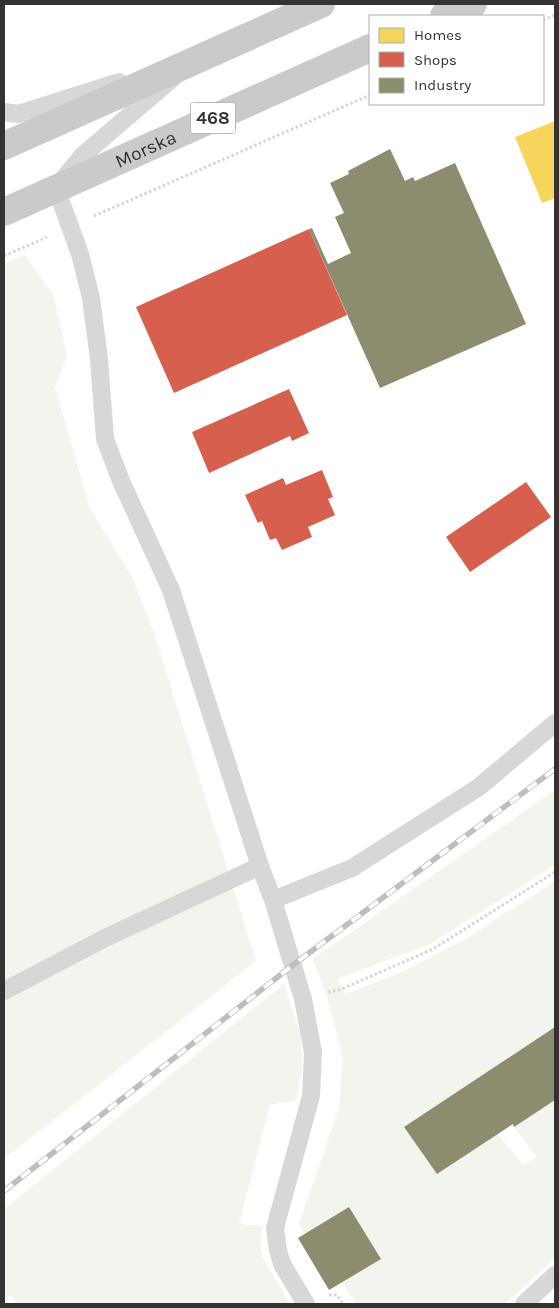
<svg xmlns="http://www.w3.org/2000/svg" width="559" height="1308" viewBox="0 0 559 1308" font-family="Karla,sans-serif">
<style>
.green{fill:#f1f5ed}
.homes{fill:#f6d55c}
.shops{fill:#d6604d}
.industry{fill:#8c8c6e}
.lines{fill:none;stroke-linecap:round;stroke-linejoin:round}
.path{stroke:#d6d6d6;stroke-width:3;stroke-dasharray:2.5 2.5;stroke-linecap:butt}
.service{stroke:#d7d7d7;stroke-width:18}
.primary{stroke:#cacaca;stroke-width:28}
.rail-casing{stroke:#bebebe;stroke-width:5.5}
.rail{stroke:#fff;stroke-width:4;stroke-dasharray:11;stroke-linecap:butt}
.labels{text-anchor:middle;stroke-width:5;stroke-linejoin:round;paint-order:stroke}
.shield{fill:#fff;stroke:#707070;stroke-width:1}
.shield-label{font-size:18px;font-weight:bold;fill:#333}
.street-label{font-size:19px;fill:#333;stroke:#fff}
</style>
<rect width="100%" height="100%" fill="#fff"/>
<path class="green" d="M24,255L53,294L67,355L55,387L90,509L132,577L154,633L256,961L4,1159V264Z
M555,790V865L430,944L337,979L346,994L402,972L466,939L555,881V1027L404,1127L437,1174L497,1134L524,1165L537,1157L514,1127L555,1100V1258L505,1304H356L342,1281L380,1258L349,1207L305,1235L299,1224L339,1108L343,1058L326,993L313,959Z
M284,984L301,1036L302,1071L296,1100L270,1105L239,1224L263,1226L260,1243L263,1258L290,1304H17L11,1295L4,1299V1209Z"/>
<path class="homes" d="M555,121V198L542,203L515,137Z"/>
<path class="shops" d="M309,229L347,315L174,393L136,307Z
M289,389L309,433L292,441L290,436L209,473L192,432Z
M322,470L333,497L328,499L335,515L308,527L312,537L282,550L276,538L270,540L262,521L258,523L245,495L283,478L286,485Z
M526,482L551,517L470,572L446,537Z"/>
<path class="industry" d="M390,149L405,181L413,177L415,181L455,163L526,324L380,388L309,229L312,228L328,264L351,253L335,217L344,213L330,183L349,174L348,171Z
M555,1027V1100L514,1127L513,1124L437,1174L404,1127Z
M349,1207L381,1259L329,1290L298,1238Z"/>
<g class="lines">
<path class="path" d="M543,20L555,15
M94,216L370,95
M4,256L47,237
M328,992L342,989L433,949L555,872
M329,1295H337L343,1304"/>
<path class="service" d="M173,78L83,155L56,188L80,254L91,298L99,359L105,439L121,481L171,590L260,866L273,900L303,999L313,1052L311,1096L275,1228L278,1250L282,1264L306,1304
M4,112L18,114L119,82
M273,900L352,868L479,787L555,723
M4,991L105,938L260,866
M524,1304L555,1275"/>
<g class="primary">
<path d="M444,16L473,4"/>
<path d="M4,146L321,4"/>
<path id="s1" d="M4,212L370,48"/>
</g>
<g class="rail-casing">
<path id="rail" d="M4,1191L293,965L555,769"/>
</g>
<use href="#rail" class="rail"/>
</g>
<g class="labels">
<rect class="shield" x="190.5" y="102.5" width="45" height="31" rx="4"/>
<g class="shield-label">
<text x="213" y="124">468</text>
</g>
<g class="street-label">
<text dy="7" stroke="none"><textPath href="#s1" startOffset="155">Morska</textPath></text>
</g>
</g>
<rect width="559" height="1308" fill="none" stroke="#333333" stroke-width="10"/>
<rect x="369" y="15" width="175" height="90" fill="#ffffff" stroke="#adadad"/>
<rect x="379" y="28" width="25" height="15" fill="#f6d55c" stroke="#adadad"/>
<text x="414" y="40" font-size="15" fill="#333333">Homes</text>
<rect x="379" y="52" width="25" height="15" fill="#d6604d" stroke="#adadad"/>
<text x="414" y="65" font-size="15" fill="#333333">Shops</text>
<rect x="379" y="78" width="25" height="15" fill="#8c8c6e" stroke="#adadad"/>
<text x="414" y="90" font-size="15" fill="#333333">Industry</text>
</svg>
